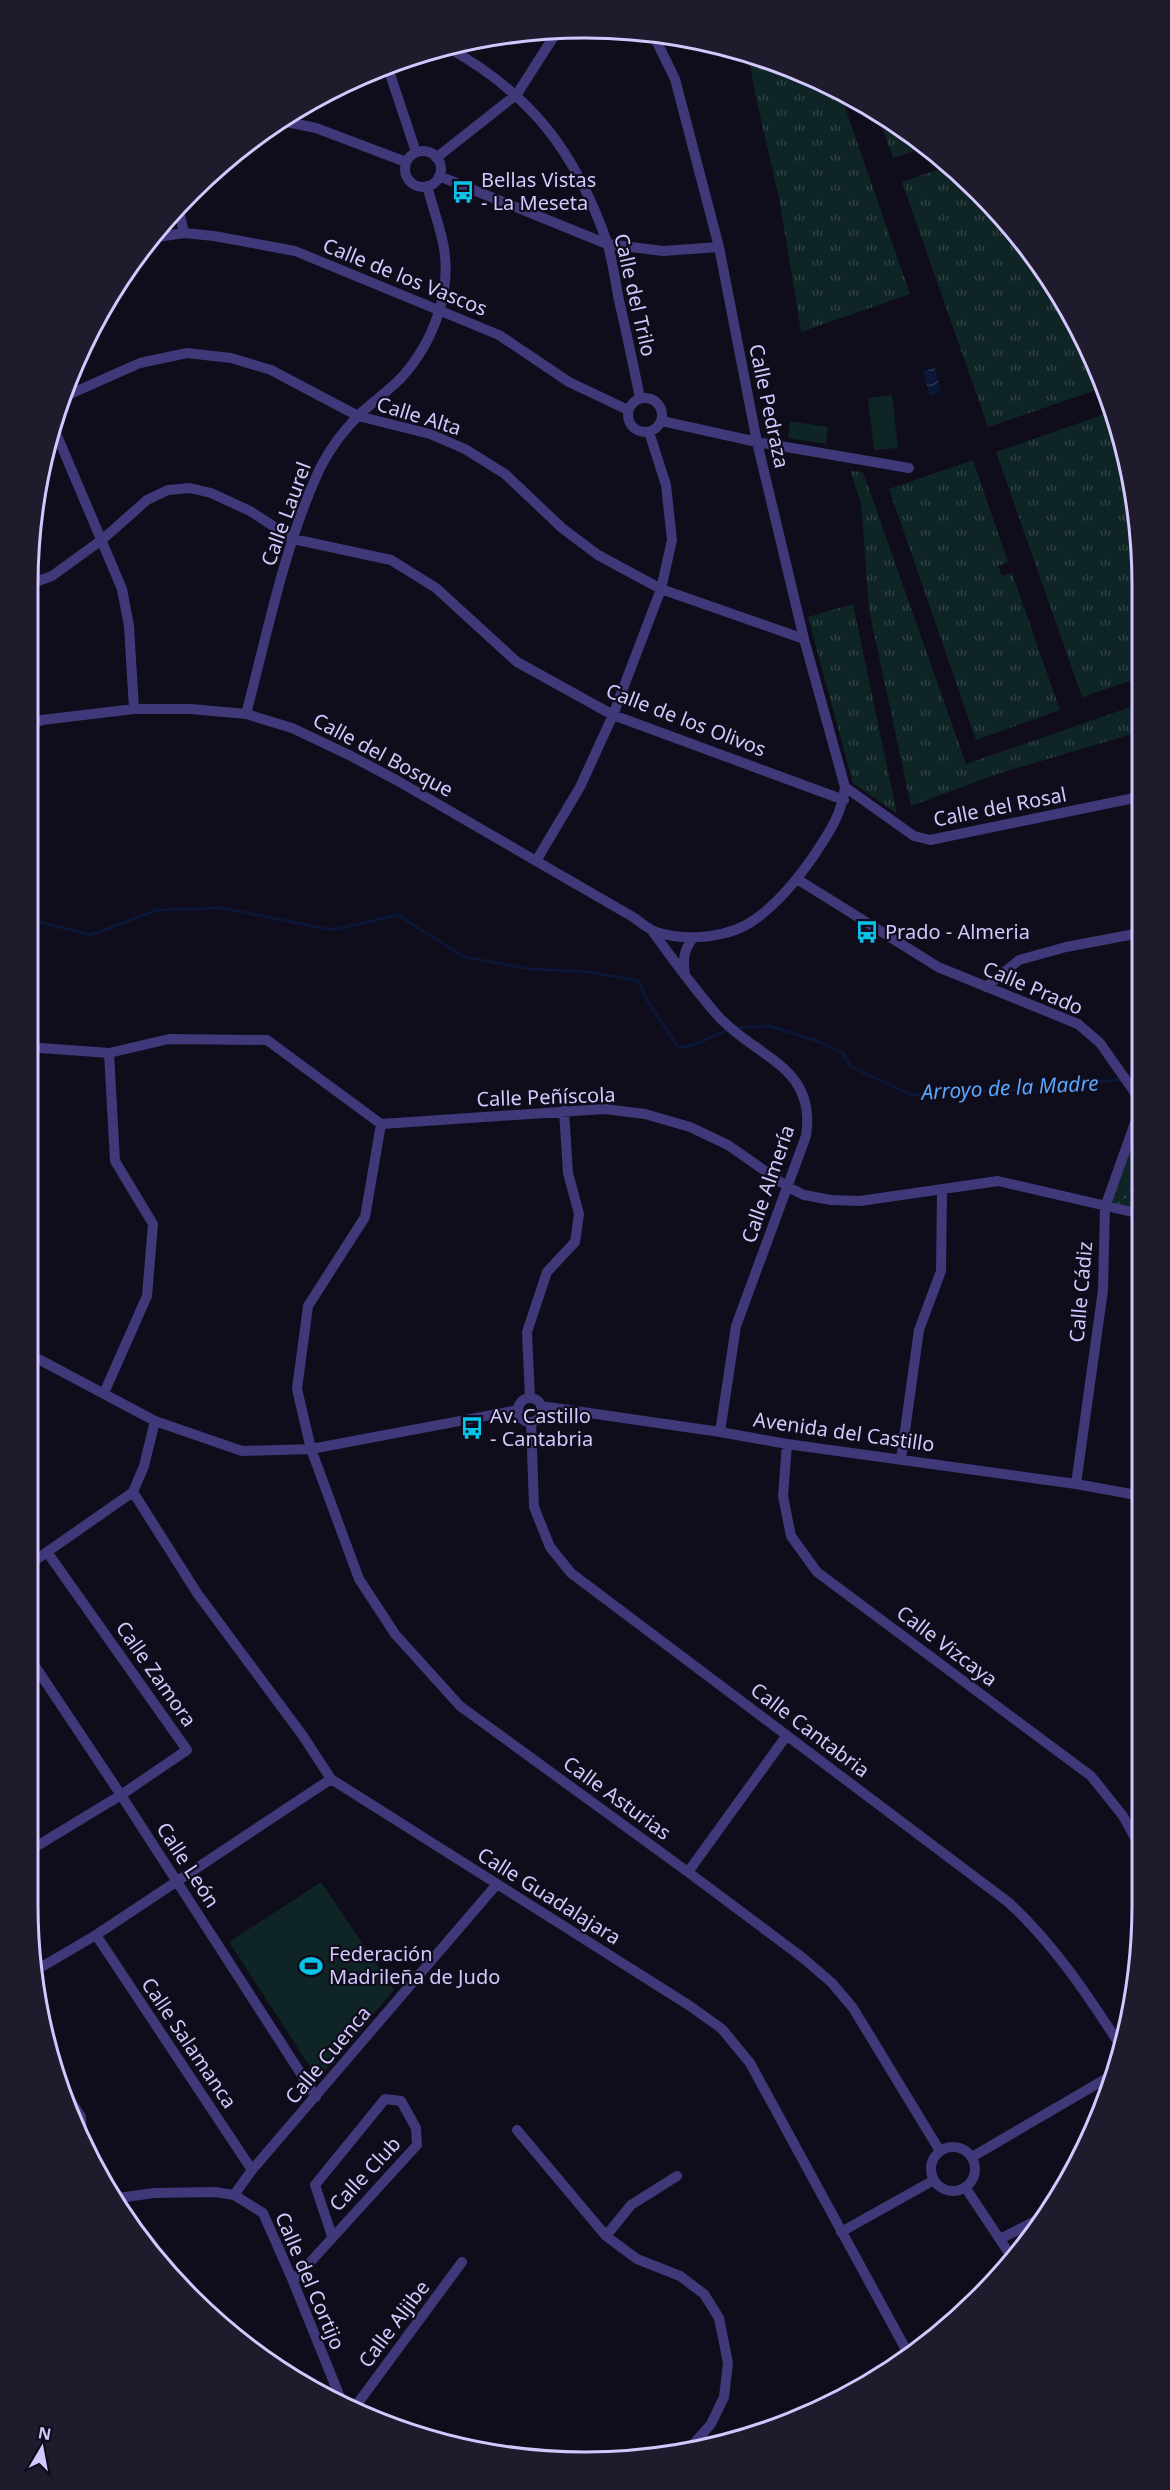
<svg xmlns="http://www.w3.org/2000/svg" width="1170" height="2490" viewBox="0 0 1170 2490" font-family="'Noto Sans',sans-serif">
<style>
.grass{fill:url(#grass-tufts)}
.park{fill:url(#park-dots)}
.garden{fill:#0f2425}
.water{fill:url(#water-waves)}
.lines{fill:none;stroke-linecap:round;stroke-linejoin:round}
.stream{stroke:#0a1736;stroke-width:3}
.street{stroke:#3f3879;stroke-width:10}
.labels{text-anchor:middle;stroke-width:4.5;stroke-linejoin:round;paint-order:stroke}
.poi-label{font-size:20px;fill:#d2c8fd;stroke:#0f0c1b;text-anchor:start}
.street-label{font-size:20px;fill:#d2c8fd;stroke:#0f0c1b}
.water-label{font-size:21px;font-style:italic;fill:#5aa4f9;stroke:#0f0c1b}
.rim{fill:none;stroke:#d2c8fd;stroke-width:3}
</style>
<defs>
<pattern id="grass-tufts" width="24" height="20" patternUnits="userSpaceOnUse" patternTransform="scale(1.5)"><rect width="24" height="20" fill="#0f2425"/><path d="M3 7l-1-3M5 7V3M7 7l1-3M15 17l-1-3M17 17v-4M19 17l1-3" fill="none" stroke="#314246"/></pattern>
<pattern id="park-dots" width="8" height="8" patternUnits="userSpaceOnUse" patternTransform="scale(1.5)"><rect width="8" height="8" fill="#0f2425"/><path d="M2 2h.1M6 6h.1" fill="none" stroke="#314246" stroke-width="1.8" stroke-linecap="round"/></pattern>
<pattern id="water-waves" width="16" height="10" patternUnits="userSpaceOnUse" patternTransform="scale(1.5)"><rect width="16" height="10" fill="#0a1736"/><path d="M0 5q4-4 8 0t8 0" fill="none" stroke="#2d3754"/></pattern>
</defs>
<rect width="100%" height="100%" fill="#0f0c1b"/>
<path class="grass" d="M748,54L799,70L840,93L910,294L801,332L780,203L755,93Z
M878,116L924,142L929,146L893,158Z
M948,166L1027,245L1100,371L1105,387L988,427L902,182Z
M1111,412L1138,512L1139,678L1082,697L996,452Z
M973,460L1008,562L998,566L1002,576L1012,573L1060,710L976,740L889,489Z
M850,471L863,472L966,764L1139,704V732L997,774L911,806L869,610L861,503Z
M853,604L897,814L853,783L808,617Z"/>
<path class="park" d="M1140,1106L1141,1215L1105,1207Z"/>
<path class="garden" d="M892,395L898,448L874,450L868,398Z
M790,421L828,427L826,444L788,438Z
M1140,1129V1183L1116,1196L1119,1184Z
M321,1882L394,1990L318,2079L229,1942Z"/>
<path class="water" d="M935,368L941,392L930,396L923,371Z"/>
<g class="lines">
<path class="stream" d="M27,929L39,922L91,935L157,910L223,908L332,930L398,915L464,957L531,969L590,972L639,981L645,997L679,1048L698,1043L728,1030
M737,1028L769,1026L817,1041L843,1053L851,1067L912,1095L1000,1090L1042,1091L1121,1079
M1128,1077L1140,1073"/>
<path class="street" d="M447,47C531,94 575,151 607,242C612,259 615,278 618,296C626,330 633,364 640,398
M387,65L416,152
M277,120L316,128L406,162
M405 169a18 18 0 1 1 36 0a18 18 0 1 1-36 0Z
M436,158L517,94L558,30
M439,176L607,244L663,251L719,247
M178,206L184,233
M151,238L184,233L214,236L295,251L499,335L569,382L628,410
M628 415a17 17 0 1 1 34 0a17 17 0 1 1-34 0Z
M61,398L140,363L187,353L231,358L271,370L358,416L430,434L465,449L505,474L562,528L598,555L661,589L804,639
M662,421L757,442L909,468
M53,426L122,589L129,626L134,709
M27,585L52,576L103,539L147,500L168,490L190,488L211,493L250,511L293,539L391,560L436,588L517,662L613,715L844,800
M246,714C267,635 283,552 316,477C326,454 342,432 360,414C373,402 388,391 401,378C433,343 453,291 443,243C439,224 432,205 427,186
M27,726L42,720L134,709H191L246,714L292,728L349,755L398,781L633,917C640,922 648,929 656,932C687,942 731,938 757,918C780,901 797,880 813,857C828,834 842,815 845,787L804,639L757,442L719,247L675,79L653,34
M845,787L914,836L930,840L1139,797
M536,861L580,787L613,715L661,589L672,540L666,485L649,432
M797,879L938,967L1078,1024L1100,1043L1140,1100
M653,932C674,961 694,989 718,1016C756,1058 817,1066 806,1136L736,1326L720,1432
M685,975C683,960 683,951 693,938
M986,987L1019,960L1066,947L1140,933
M27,1047L109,1053L169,1039L267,1040L381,1124L604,1109L645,1114L690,1127L728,1145L788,1187L804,1195L831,1200L860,1201L998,1181L1141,1214
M381,1124L365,1217L308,1306L297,1389L311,1449L359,1579L395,1634L460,1706L688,1872L803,1958L832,1983L853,2008L940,2151
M27,1353L155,1421L242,1451L311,1449L518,1410
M104,1393L147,1296L153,1224L115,1161L109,1053
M530,1398L527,1332L547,1272L575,1242L579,1214L568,1173L564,1111
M518 1410a12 12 0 1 1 24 0a12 12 0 1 1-24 0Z
M541,1406L720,1432L787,1444L1076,1484L1142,1496
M531,1422L534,1507L550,1547L571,1573L1008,1902C1055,1945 1088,1996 1122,2048
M787,1444L783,1496L791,1536L817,1572L1091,1776L1123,1816L1143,1852
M901,1459L919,1330L941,1271L942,1190
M1076,1484L1103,1290L1105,1207L1140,1109
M133,1492L197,1593L303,1736L331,1779L690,2006L722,2029L750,2063L910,2357
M1142,1552L1139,1595L1142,1604
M27,1566L133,1492L144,1466L155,1421
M27,1654L121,1795L316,2097
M27,1852L121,1795L187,1750L47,1552
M688,1872L787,1735
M96,1935L252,2170
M38,1969L96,1935L331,1779
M55,2076L81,2117L82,2132
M517,2130L606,2236L637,2259L680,2276L704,2294L719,2318L728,2363L724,2397L711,2424L689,2449
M931 2169a22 22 0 1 1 44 0a22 22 0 1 1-44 0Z
M972,2157L1114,2074
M965,2187L1013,2259
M234,2195L252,2170L497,1884
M118,2198L154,2193L215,2192L234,2195L263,2213L293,2281L342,2402
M841,2232L934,2180
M606,2236L631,2205L677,2176
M1000,2239L1037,2220
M293,2281L417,2145L416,2128L401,2101L385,2099L315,2185L332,2236
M355,2407L462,2262"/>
</g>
<defs>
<g id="bus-bare" transform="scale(1.8)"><path d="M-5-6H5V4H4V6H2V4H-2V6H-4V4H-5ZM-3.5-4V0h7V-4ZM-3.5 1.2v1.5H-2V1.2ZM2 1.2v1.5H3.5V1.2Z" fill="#09c2e8" stroke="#0f0c1b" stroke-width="2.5" paint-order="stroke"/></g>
<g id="stadium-bare" transform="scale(1.8)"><path d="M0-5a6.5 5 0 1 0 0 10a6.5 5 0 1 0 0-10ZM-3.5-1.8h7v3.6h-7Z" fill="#09c2e8" stroke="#0f0c1b" stroke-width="2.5" paint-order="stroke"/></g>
</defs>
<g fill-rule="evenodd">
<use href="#bus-bare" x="463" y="192"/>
<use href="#bus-bare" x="867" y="932"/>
<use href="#bus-bare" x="472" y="1428"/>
<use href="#stadium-bare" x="311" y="1966"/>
</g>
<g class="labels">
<g class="poi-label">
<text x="481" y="187">Bellas Vistas<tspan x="481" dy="23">- La Meseta</tspan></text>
<text x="885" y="939">Prado - Almeria</text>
<text x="490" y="1423">Av. Castillo<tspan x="490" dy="23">- Cantabria</tspan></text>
<text x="329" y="1961">Federación<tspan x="329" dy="23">Madrileña de Judo</tspan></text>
</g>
<g class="street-label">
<text transform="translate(405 277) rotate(22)" y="7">Calle de los Vascos</text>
<text transform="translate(635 295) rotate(77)" y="7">Calle del Trilo</text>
<text transform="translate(769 406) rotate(78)" y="7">Calle Pedraza</text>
<text transform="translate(419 416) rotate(17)" y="7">Calle Alta</text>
<text transform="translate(286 514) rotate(-70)" y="7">Calle Laurel</text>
<text transform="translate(686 720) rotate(21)" y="7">Calle de los Olivos</text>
<text transform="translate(383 755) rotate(28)" y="7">Calle del Bosque</text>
<text transform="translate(1000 807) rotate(-11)" y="7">Calle del Rosal</text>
<text transform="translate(1033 988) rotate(23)" y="7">Calle Prado</text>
<text transform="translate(546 1097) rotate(-2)" y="7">Calle Peñíscola</text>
<text transform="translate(768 1184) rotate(-71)" y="7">Calle Almería</text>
<text transform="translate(1081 1292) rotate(-85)" y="7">Calle Cádiz</text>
<text transform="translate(844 1432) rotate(8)" y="7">Avenida del Castillo</text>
<text transform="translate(947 1646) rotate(37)" y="7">Calle Vizcaya</text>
<text transform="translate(156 1674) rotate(55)" y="7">Calle Zamora</text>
<text transform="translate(810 1730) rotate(37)" y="7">Calle Cantabria</text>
<text transform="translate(617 1798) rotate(36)" y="7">Calle Asturias</text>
<text transform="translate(188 1865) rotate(57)" y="7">Calle León</text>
<text transform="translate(549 1896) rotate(32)" y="7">Calle Guadalajara</text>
<text transform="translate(189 2043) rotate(56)" y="7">Calle Salamanca</text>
<text transform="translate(328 2055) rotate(-50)" y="7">Calle Cuenca</text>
<text transform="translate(365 2174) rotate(-47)" y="7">Calle Club</text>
<text transform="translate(310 2281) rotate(67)" y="7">Calle del Cortijo</text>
<text transform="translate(394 2324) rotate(-53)" y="7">Calle Aljibe</text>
</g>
<g class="water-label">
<text transform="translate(1010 1088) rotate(-3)" y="7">Arroyo de la Madre</text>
</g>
</g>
<path d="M0 0H1170V2490H0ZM585 38H585A547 547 0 0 1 1132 585V1905A547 547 0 0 1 585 2452H585A547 547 0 0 1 38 1905V585A547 547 0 0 1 585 38Z" fill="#1f1b2d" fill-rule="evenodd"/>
<path class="rim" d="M585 38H585A547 547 0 0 1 1132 585V1905A547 547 0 0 1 585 2452H585A547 547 0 0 1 38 1905V585A547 547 0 0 1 585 38Z"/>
<g transform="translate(42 2448) rotate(10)" stroke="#0f0c1b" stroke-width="4.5" paint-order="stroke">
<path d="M0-4.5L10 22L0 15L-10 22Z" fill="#d2c8fd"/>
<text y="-9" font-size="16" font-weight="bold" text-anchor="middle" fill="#d2c8fd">N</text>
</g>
</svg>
